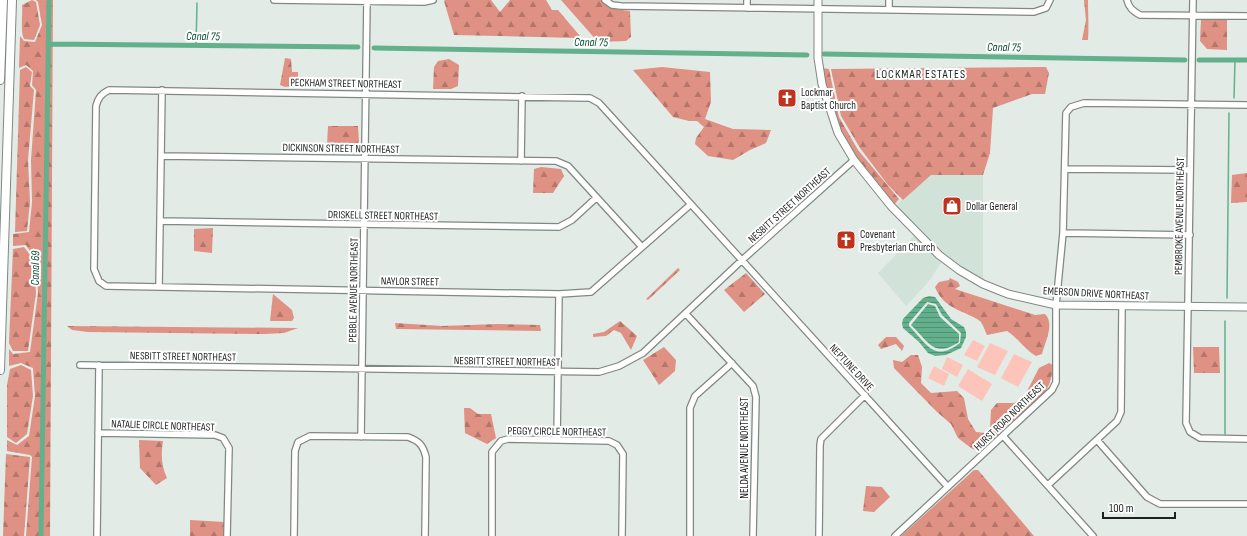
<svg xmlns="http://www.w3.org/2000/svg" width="1247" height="536" viewBox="0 0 1247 536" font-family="'Sofia Sans Condensed',sans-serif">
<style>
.built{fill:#d1e2d8}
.grass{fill:#fdc5ba}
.forest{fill:url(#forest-firs)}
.water{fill:url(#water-rules);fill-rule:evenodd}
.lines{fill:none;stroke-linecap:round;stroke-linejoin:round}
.stream{stroke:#63b18c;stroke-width:1.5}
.canal{stroke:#63b18c;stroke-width:5}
.minor-casing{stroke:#808883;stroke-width:8}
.tertiary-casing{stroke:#808883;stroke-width:9}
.secondary-casing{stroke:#808883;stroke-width:10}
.minor{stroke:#fff;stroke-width:5.5}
.tertiary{stroke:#fff;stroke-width:7}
.secondary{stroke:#fff;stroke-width:8}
.labels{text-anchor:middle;stroke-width:4;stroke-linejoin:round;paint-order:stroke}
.street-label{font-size:11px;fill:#1d211f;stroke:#fff}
.poi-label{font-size:11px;fill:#1d211f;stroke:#fff;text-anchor:start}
.water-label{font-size:12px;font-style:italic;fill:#0d4d34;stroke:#fff}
.neighbourhood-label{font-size:12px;letter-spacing:1px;fill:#1d211f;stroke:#fff}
</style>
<defs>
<pattern id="forest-firs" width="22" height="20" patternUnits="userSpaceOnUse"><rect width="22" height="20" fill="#df9183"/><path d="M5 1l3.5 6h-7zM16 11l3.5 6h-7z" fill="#b4766b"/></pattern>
<pattern id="water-rules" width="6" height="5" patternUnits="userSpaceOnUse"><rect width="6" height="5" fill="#63b18c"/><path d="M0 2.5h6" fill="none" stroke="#519072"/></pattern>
</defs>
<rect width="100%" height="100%" fill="#e2ebe6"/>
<path class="built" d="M931,175H983V279L966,270L944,254L896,205Z
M915,235L942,261L929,281L906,306L878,273Z"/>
<path class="grass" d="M973,340L985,346L977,361L964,355Z
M990,343L1008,351L995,375L977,367Z
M1014,354L1032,362L1018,387L1001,378Z
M947,357L963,365L957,377L942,369Z
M934,366L949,374L944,386L928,378Z
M968,369L992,384L982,401L958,386Z"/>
<path class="forest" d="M32,0L36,2L40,25L34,40L24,39C20,31 23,15 22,5Z
M36,0H53L50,536H26L32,457L30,455L7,451V440L17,445L29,436L35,396L33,368L21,363L9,366V349L13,354L30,352L38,293L36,260L26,245L13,246V234L29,232L32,202L31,160L36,90L32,85L33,71L26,65L19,68L20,36L24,41L35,42L42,25L38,2Z
M445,0H491L500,12L510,0H546L552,10H558L580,36L577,38L454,35L444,1Z
M561,0H601L615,9L630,11L631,37L626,41L598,42Z
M1084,0H1088C1088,14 1089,26 1088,40H1082L1086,20Z
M1201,19H1227V50L1207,49L1200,41Z
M285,58L291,59L292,72H298V85L285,87L280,85Z
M449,59L459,65L458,86L451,89H433L434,67L438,61Z
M26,67L32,72L30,86L34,90L28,160L30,202L27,231L15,232L20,70Z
M662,67L710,72L711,102L705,119L733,129L771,130L766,143L750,150L733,160L708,156L695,144L696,138L704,127L697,121H689L673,117L633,70Z
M1046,67L1049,73L1045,94H1032L993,108L990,153L983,175H931L903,200L888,185L860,148L841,116L831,69Z
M822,68L829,69L839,117L858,150L899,199L894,205C881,190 865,174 855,157C838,131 826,99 822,68Z
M328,126H358L359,142L351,152L333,154L327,145Z
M541,167L561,169L564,176L553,193H533L534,169Z
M1247,173V202L1231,203L1232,175Z
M213,228L212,253L194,251V229Z
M24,247L34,260L36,293L28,351H13L9,343L13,249Z
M678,268L680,270L648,300L646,299Z
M746,273L765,294L744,312L724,290Z
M950,278L958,282L960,286L955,289L1035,315L1045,314C1055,324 1045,342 1042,354L1036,356C1024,349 1019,339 1007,331L987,335C985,331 983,324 980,321C964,310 944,310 935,287L939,282L949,280Z
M273,294L292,310L294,318L292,321H270Z
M620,321L637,336L631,350L621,333L614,330L606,336L593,337V334L604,332Z
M395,323L442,326L498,324L540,325L541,331L396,329Z
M67,326L298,328L284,333L264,334L88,332L72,330Z
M886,337H896L904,346L902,351L896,344L881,349L878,345Z
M664,347L676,360L675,371L659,385L643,360Z
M1193,347H1219L1220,373H1194Z
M911,355H918L922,367L921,383L931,393L957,391L964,398L968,419L976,432L985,433L990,429L991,410L997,403H1014L1024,397L1039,368L1049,363L1053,365C1052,379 1049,388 1040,399L980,452L971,448L958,438L951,424L937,412L894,368L893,360L902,362Z
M21,365L31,370L33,396L27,434L16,443L7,437V385L10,369Z
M464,408H470L478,414H491L496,438L487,444L465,433Z
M139,440L163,441C161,455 161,465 167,478L156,485L140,468Z
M6,454L30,457L24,536H3Z
M974,470H978L1034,536H901Z
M866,486L882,487L890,497L874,512L863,511Z
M190,520L225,522L224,536H190Z"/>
<path class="water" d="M929,296L935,297L951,319L964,327L966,332V337L961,348L946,355L935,356L928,353L919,342L903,328L902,324L903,319L923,298ZM927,302L936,304L942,315L961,333L960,343C934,363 927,344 909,326V323Z
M928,304L935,306L940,317L959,334V342C934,359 928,341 911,325Z"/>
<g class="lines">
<path class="stream" d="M196,46L197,3
M1234,98L1235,60
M1227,298L1229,113
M1225,321V434"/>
<path class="canal" d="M48,44L358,47
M374,48L807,55
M824,54L1185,60
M1199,60H1247
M41,536L49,0"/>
<g class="minor-casing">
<path id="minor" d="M274,0L424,2L433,0
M605,0L612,5L621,6L1034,12L1046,8L1050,0
M1127,0C1129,8 1133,11 1140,15L1247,16
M1193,0L1186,423L1190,432L1200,438L1247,439
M747,8V0
M889,10V0
M161,156L556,161L568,166L642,247
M521,161L522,96
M1066,169L1190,170
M690,205L591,292L559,294L106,286L99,281L94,269L96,106C98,98 101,94 109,90L590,98L599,103L948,487
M160,221L559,227L572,220L596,198
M1063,233L1190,235
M159,287L162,90
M686,314L753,386L756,397L753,536
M80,365L599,372L619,366L643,353L741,261L854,160
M98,433L215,435L223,438L229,448L227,536
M361,437L367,0
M1004,437L1093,536
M557,440L559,294
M1097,440L1147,497L1160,504H1247
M1048,485L1117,421L1121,412L1122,307
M97,536L99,365
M294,536L295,451L298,442L310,436L408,437C419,441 423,445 426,457L425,536
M492,536V452L501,441L508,439L609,441L617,445L623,454L622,536
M690,536V408L695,396L732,363
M819,536L820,445L821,439L865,395
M895,536L1052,390L1056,382V305L1063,233L1066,113L1071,107L1084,103L1247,105"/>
</g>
<g class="tertiary-casing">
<path id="tertiary" d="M818,0V58L822,84L838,133L854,160L891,206L939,255L959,270L983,284L1008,294L1056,305L1247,307"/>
</g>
<g class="secondary-casing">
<path id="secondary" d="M0,80L3,0
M0,370L12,0"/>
</g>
<use href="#minor" class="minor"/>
<use href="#tertiary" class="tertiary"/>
<use href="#secondary" class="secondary"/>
</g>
<defs>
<g id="church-square" transform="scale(1)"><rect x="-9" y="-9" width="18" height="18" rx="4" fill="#be321e" stroke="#fff"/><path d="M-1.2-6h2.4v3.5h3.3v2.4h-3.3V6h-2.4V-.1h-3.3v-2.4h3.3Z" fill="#fff"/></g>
<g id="shop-square" transform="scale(1)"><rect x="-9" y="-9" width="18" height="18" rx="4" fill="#be321e" stroke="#fff"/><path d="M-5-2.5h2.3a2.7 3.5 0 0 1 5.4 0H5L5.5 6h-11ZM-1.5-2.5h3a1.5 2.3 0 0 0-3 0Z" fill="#fff"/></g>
</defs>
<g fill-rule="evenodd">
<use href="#church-square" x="787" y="98"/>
<use href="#shop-square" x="952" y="206"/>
<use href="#church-square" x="846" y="240"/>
</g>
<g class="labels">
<g class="street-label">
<text transform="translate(346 83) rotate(1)" y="4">PECKHAM STREET NORTHEAST</text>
<text transform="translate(341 148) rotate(1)" y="4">DICKINSON STREET NORTHEAST</text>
<text transform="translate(789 205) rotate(-42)" y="4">NESBITT STREET NORTHEAST</text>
<text transform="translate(383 215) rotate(1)" y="4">DRISKELL STREET NORTHEAST</text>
<text transform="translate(1179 216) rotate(-89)" y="4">PEMBROKE AVENUE NORTHEAST</text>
<text transform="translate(410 281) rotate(1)" y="4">NAYLOR STREET</text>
<text transform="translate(353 290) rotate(-89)" y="4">PEBBLE AVENUE NORTHEAST</text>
<text transform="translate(1096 293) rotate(3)" y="4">EMERSON DRIVE NORTHEAST</text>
<text transform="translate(183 356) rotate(1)" y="4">NESBITT STREET NORTHEAST</text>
<text transform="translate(507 361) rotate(1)" y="4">NESBITT STREET NORTHEAST</text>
<text transform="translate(852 367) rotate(47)" y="4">NEPTUNE DRIVE</text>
<text transform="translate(1009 416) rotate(-44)" y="4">HURST ROAD NORTHEAST</text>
<text transform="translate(163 425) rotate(2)" y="4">NATALIE CIRCLE NORTHEAST</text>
<text transform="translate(557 431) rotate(1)" y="4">PEGGY CIRCLE NORTHEAST</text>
<text transform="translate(744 448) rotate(-90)" y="4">NELDA AVENUE NORTHEAST</text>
</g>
<g class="poi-label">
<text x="801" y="96">Lockmar<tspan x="801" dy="13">Baptist Church</tspan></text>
<text x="966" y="210">Dollar General</text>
<text x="860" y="238">Covenant<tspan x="860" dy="13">Presbyterian Church</tspan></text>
</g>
<g class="water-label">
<text transform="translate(203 36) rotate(1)" y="4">Canal 75</text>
<text transform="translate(591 42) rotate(1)" y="4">Canal 75</text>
<text transform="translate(1004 47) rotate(1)" y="4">Canal 75</text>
<text transform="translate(35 268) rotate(-89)" y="4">Canal 69</text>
</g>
<g class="neighbourhood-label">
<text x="921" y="78">LOCKMAR ESTATES</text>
</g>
</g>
<path d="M1103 512v6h72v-6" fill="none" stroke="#1d211f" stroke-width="2"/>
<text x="1109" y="512" font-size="12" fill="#1d211f" stroke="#ffffff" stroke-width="3" paint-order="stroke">100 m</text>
</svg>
